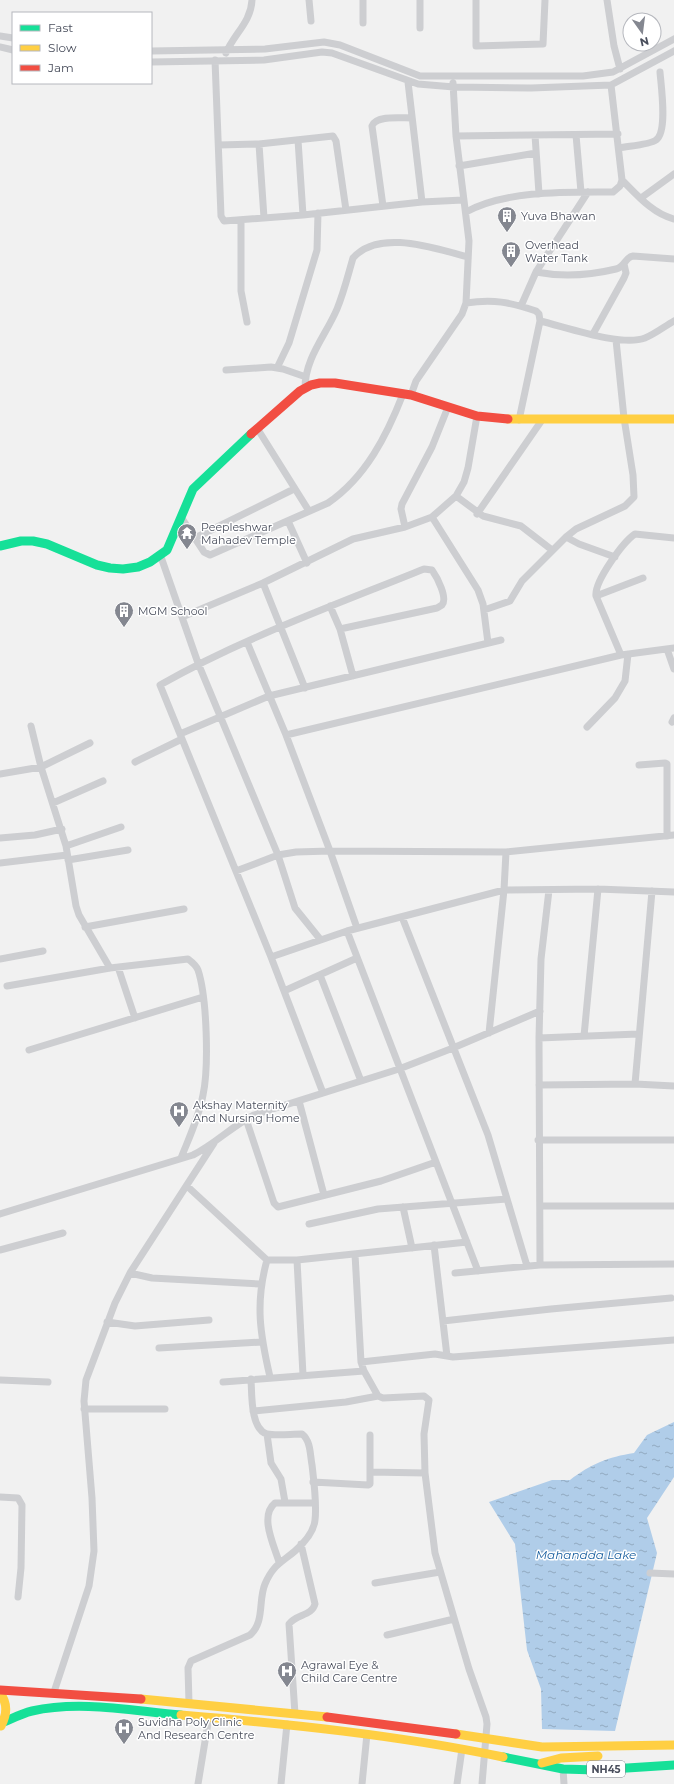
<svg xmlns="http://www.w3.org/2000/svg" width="674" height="1784" viewBox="0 0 674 1784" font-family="Montserrat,sans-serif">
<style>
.water{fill:url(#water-ripples)}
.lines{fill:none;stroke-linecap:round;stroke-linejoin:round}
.street{stroke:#cdced1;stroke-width:7}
.fast{stroke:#16e098;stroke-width:9}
.slow{stroke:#ffcf43;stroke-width:9}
.jam{stroke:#f24e42;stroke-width:9}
.labels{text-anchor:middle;stroke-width:3;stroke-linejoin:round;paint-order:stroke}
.shield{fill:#fff;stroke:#80838d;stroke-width:1}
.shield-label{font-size:10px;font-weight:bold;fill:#494e5c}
.poi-label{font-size:11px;fill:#494e5c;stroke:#fff;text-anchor:start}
.water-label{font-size:12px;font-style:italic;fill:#195f9f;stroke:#fff}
</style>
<defs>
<pattern id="water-ripples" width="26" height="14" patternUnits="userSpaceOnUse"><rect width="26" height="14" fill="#b0cde9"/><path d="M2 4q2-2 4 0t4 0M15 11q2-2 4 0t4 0" fill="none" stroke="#91a9c0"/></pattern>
</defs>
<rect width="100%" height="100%" fill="#f1f1f1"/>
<path class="water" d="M674,1422V1477L647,1518L657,1553L615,1731L542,1729L541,1689L527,1650L515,1544L489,1502L552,1480H570C591,1464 608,1457 634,1453L647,1435Z"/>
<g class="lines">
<path class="street" d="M309,0L311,21
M363,0V23
M420,0V28
M476,0V46L543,44L545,0
M607,0L614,46L620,69
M0,36L13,38
M0,47L13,50
M151,51L265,49L324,42L340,45L420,76H583L613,72L674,39
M226,53C234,34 251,22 252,0
M215,60L221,216L224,221L303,215L422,202L463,200
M151,62L264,60L322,52L332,53L418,84L454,87L531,88L611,85L674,51
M408,82L422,202
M535,135L539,194
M576,135L581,192
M456,136L618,134
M298,140L303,215
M259,144L264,218
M219,145L259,144L333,136L336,141L346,210
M619,148C628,146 649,145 656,140C668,132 661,86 660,72
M459,166L536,153
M622,180C637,195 653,214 674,219
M641,198L674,174
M383,206L372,126C376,115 401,118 411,118
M466,212C506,190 568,192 613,192L620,186L622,180L611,85
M241,220V291L247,322
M536,272C562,277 591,275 616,269C625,267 625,257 633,256L674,259
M466,303C493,299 510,302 536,311L539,314L540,321L519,420
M521,306L536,272L588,192
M540,321C566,327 621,347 645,338C655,334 665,326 674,321
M593,334L624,278L626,273L624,264
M277,368L289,343L317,250L318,213
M226,370L271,367L283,369L306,377
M305,388C305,358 326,335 337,309C344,292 348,275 353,258C379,228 436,249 468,257
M411,395L416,381L462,314L466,303L469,241L456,136L453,83
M257,428L309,511
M456,496L483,516L521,526L552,550
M477,514L542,420
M181,517L204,552L210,555L328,503C366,477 387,435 403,394
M432,517L478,590L483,604L488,643
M288,521L307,563
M405,527L401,509L402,504L432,447L448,407
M566,537L579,544L615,557
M195,538L294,489
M161,557L198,663L278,855L295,908L320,939
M263,583L305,688
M596,596L643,578
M330,606L340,629L353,676
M484,610L510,601L522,581L566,537L576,529L625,506L634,497L633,475L624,418L616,340
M182,617L263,583L353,539L405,527L432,517L456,496L464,482L468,468L477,416
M247,642L286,735L330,851L357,928
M667,649L674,669
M621,655L596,596C594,582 623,542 635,534L674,538
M672,722L674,718
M31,726L41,767L66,846L76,906L79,915L110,968
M587,727L615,698L625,681L628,654
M180,734L269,696L501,640
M286,735L621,655L674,648
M135,762L182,739
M639,765L665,763L667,764V836
M0,774L41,767L90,743
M53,803L103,781
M0,838L35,835L62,829
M66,846L121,827
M68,860L128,850
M0,863L67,855
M236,871L278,855L296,852L330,851L506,852L674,835
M402,917L488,1135L527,1266
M85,927L184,909
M347,931L478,1271
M271,957L347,931L504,890L598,889L674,892
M0,959L43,951
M118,967L135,1018
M320,975L361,1081
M7,986L110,968L188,959C192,962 196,965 198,970C207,997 209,1067 203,1095C199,1117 189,1138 181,1158
M284,991L357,958
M489,1033L504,890L506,852
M584,1036L598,889
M539,1038L638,1034
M29,1050L203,997
M635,1084L652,891
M539,1085L635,1084L674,1086
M323,1093L271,957L160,685C243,638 335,605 424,569L432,570C437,577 448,598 442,605L437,608L340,629
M299,1101L324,1195
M246,1119L274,1203L278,1207L381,1181L436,1162
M538,1140H674
M187,1186L267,1260H297L467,1242
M540,1206H674
M403,1207L412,1248
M0,1214L193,1155C215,1144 232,1126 254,1115L399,1069L453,1048L540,1011
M309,1224L378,1209L507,1199
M434,1245L447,1356
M0,1250L63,1233
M355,1254L361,1362L364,1371L378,1396L383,1398L424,1396L429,1400L424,1434L425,1473L435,1553L469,1669L486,1717L487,1724L482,1784
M267,1260C255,1303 260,1334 270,1377
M297,1260L303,1375
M540,1265L539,1038L541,959L549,890
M130,1273L152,1278L260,1284
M455,1273L540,1265L674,1264
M443,1321L551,1309L671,1298
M107,1322L135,1326L209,1320
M159,1348L262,1342
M361,1362L435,1354L453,1357L674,1340
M0,1380L48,1382
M223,1382L364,1371
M84,1409H165
M253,1411L346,1402L378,1396
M267,1434L271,1463L281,1479L285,1502
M371,1472L425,1473
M313,1482L368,1485L370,1484V1435
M0,1497L18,1498L22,1505L21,1568L18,1597
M279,1562C274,1545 259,1516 275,1503H315
M650,1573L674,1574
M375,1583L440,1572
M387,1635L454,1619
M54,1692L89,1586L94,1551L92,1498L84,1401L86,1380L115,1303L130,1273L214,1143
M189,1703L188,1668L191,1661L250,1635C265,1622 258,1600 265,1584C273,1565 281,1563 295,1551C304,1543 314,1531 315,1520C317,1504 314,1482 312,1465C310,1455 311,1441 302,1434C291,1434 277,1436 267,1434C250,1429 252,1393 251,1379
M295,1714L289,1624C296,1614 312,1616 315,1604L301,1544
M563,1769L564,1784
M198,1784L209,1717
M281,1784L287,1724
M362,1784L367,1734
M457,1784L462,1749"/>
<path class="fast" d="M0,546L21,541H33L47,544L97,565L110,568L123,569L138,567L150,562L167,550L193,489L251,434
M4,1722C13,1718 23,1713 32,1711C80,1700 133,1711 181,1715
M503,1757L563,1769L596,1770L674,1765"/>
<path class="slow" d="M508,419H674
M0,1693C8,1704 7,1714 1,1726
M141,1699L327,1717
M181,1715C289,1724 397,1735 503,1757
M456,1734L542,1747L674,1745
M542,1763L561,1758L598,1756"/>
<path class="jam" d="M251,434L300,391L311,385L320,383H335L411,395L477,416L508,419
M0,1690L141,1699
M327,1717L456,1734"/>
</g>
<defs>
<g id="building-pin" transform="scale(1)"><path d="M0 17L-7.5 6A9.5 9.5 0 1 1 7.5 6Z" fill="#848790" stroke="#fff"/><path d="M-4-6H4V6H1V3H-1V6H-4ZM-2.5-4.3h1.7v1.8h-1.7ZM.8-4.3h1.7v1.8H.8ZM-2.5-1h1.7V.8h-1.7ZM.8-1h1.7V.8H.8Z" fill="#fff"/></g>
<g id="temple-pin" transform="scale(1)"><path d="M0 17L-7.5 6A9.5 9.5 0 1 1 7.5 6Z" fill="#848790" stroke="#fff"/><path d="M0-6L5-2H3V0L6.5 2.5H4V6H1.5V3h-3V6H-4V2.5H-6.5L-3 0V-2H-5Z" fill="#fff"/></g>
<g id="hospital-pin" transform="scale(1)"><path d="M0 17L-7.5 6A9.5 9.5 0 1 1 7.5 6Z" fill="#848790" stroke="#fff"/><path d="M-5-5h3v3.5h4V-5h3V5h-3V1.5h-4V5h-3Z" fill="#fff"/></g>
</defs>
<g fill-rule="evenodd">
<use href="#building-pin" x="507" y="216"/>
<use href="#building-pin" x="511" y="251"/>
<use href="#temple-pin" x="187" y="533"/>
<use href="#building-pin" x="124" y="611"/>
<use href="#hospital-pin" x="179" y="1111"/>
<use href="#hospital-pin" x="287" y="1671"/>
<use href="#hospital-pin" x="124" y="1728"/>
</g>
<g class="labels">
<rect class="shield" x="587" y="1761" width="38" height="16" rx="3"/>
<g class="shield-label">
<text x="606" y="1773">NH45</text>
</g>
<g class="poi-label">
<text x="521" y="220">Yuva Bhawan</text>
<text x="525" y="249">Overhead<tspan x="525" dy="13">Water Tank</tspan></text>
<text x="201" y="531">Peepleshwar<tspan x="201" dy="13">Mahadev Temple</tspan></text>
<text x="138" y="615">MGM School</text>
<text x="193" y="1109">Akshay Maternity<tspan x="193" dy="13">And Nursing Home</tspan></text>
<text x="301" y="1669">Agrawal Eye &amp;<tspan x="301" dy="13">Child Care Centre</tspan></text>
<text x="138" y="1726">Suvidha Poly Clinic<tspan x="138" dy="13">And Research Centre</tspan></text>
</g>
<g class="water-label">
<text x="586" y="1559">Mahandda Lake</text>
</g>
</g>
<rect x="12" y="12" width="140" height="72" fill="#ffffff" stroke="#b6b8be"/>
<rect x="20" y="25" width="20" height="6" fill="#16e098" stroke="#b6b8be"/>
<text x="48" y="32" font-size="12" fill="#494e5c">Fast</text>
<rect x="20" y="45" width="20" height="6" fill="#ffcf43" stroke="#b6b8be"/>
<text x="48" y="52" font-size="12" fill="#494e5c">Slow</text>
<rect x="20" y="65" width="20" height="6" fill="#f24e42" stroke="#b6b8be"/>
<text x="48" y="72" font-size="12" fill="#494e5c">Jam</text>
<g transform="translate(642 32) rotate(166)"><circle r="19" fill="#ffffff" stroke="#b6b8be"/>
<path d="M0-3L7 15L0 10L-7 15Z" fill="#848790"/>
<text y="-6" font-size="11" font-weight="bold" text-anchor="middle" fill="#494e5c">N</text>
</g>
</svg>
